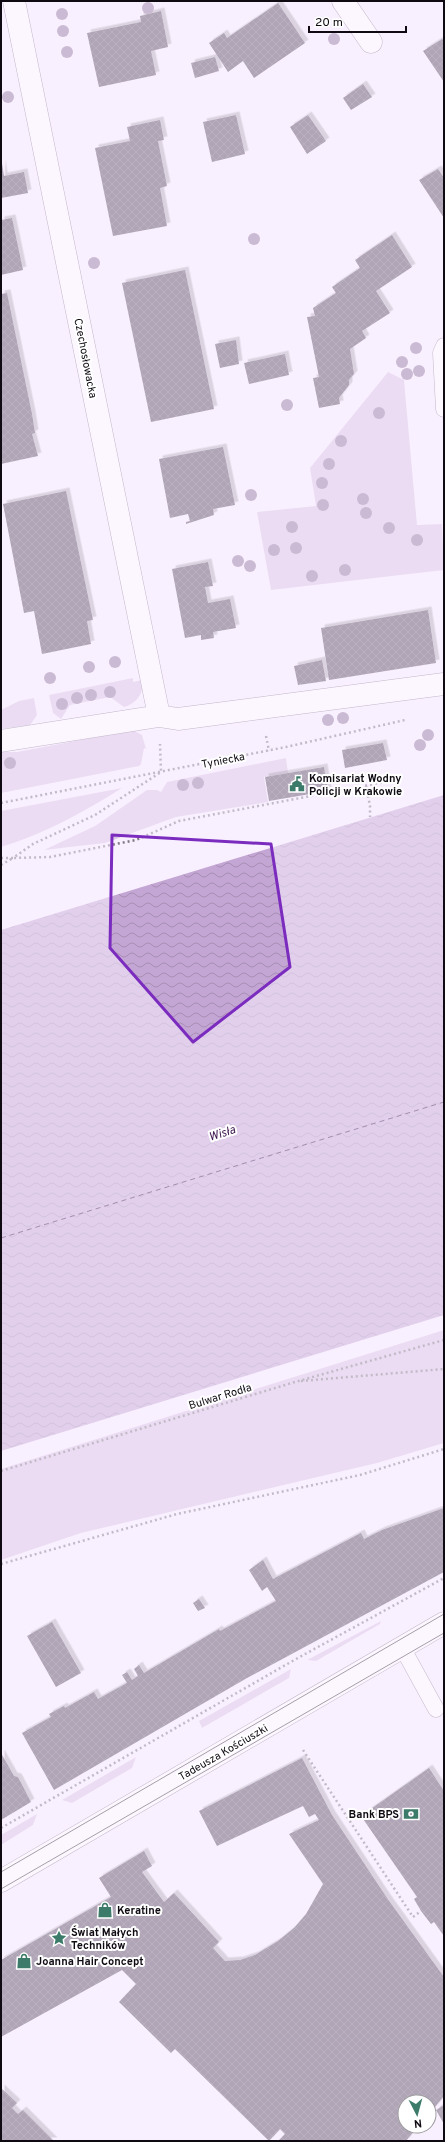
<svg xmlns="http://www.w3.org/2000/svg" width="445" height="2142" viewBox="0 0 445 2142" font-family="Overpass,sans-serif">
<style>
.grass{fill:#d9c4e5}
.water{fill:url(#water-waves)}
.lines{fill:none;stroke-linecap:round;stroke-linejoin:round}
.ferry{stroke:#3d174e;stroke-width:1;stroke-dasharray:5 4;stroke-linecap:butt}
.building{fill:url(#building-cross-hatch);filter:url(#shadow)}
.service-casing{stroke:#817288;stroke-width:17}
.minor-casing{stroke:#817288;stroke-width:23}
.tertiary-casing{stroke:#817288;stroke-width:23}
.path{stroke:#807984;stroke-width:2.5;stroke-dasharray:2 3;stroke-linecap:butt}
.service{stroke:#fff;stroke-width:16}
.minor{stroke:#fff;stroke-width:22}
.tertiary{stroke:#fff;stroke-width:22}
.tram{stroke:#403a43;stroke-width:1}
.tree{fill:#90789d}
.marked{fill:none;stroke:#7b2cbf;stroke-width:3;stroke-linejoin:round}
.labels{text-anchor:middle;stroke-width:4;stroke-linejoin:round;paint-order:stroke}
.street-label{font-size:11px;fill:#0f0a12;stroke:#fff}
.poi-label{font-size:11px;font-weight:bold;fill:#0f0a12;stroke:#fff;text-anchor:start}
.water-label{font-size:12px;font-style:italic;fill:#3d174e;stroke:#fff}
</style>
<defs>
<pattern id="water-waves" width="16" height="10" patternUnits="userSpaceOnUse"><rect width="16" height="10" fill="#c4a6d4"/><path d="M0 5q4-4 8 0t8 0" fill="none" stroke="#a78eb5"/></pattern>
<pattern id="building-cross-hatch" width="8" height="8" patternUnits="userSpaceOnUse"><rect width="8" height="8" fill="#574a5e"/><path d="M0 0l8 8M0 8l8-8" fill="none" stroke="#6a6070"/></pattern>
<filter id="shadow"><feDropShadow dx="3.5" dy="-3.5" stdDeviation="0" flood-color="#0004"/></filter>
</defs>
<rect width="100%" height="100%" fill="#f9f0ff"/>
<path class="grass" d="M388,372L404,380L417,525L442,524L444,570L271,590L257,512L316,506L310,468Z
M133,678V682L142,680C145,693 136,704 124,707L110,697L70,705L61,719L53,713L49,695Z
M34,698L37,715L30,725L1,729V710L19,701Z
M133,730L142,735L146,749L144,748L141,764L139,766L1,793V752H17Z
M286,758L288,773L264,777L268,802L176,817L105,843L44,850L95,826L147,790H157L161,792L167,782Z
M122,788C84,812 44,834 1,847V811Z
M444,1330V1443L377,1463L81,1533L1,1560V1469Z
M381,1621L380,1624L316,1661L307,1660Z
M291,1669L289,1678L202,1728L199,1721Z
M136,1757L132,1768L72,1803L62,1800Z
M37,1814L33,1825L1,1845V1835Z"/>
<path class="water" d="M444,795V1315L1,1451V930Z"/>
<g class="lines">
<path class="ferry" d="M1,1238L444,1102"/>
</g>
<path class="building" d="M278,3L305,43L254,78L243,61L228,72L209,43L224,33L227,38Z
M161,11L168,47L151,51L156,75L99,87L87,33L141,22L140,16Z
M442,39L444,41V82L423,51Z
M215,57L219,71L195,78L191,63Z
M363,84L372,97L351,110L343,98Z
M236,115L245,154L212,162L203,122Z
M308,115L326,141L307,154L290,127Z
M160,120L164,140L158,141L167,186L160,188L167,226L113,236L95,148L130,141L127,127Z
M2,163L4,176L24,172L28,193L1,198Z
M438,169L444,178V218L419,180Z
M12,218L23,270L1,275V220Z
M392,235L412,267L376,291L390,313L362,331L366,338L350,349L354,374L349,380V385L339,398L340,404L319,408L313,378L319,377L307,317L315,316L313,308L336,293L332,287L360,268L355,260Z
M185,270L214,409L151,422L122,283Z
M7,293L32,414L35,433L32,434L38,456L1,464V294Z
M236,340L239,364L220,368L215,344Z
M285,354L289,375L249,384L244,363Z
M223,447L235,505L213,509L214,515L186,524V522L190,521L188,514L170,518L159,459Z
M66,491L93,620L87,621L91,644L42,654L34,611L24,613L3,504Z
M208,562L213,586L205,587L208,603L230,599L236,628L213,632L214,638L201,640V635L185,638L172,569Z
M428,610L436,663L329,680L321,628Z
M322,660L326,681L298,685L294,666Z
M383,743L387,760L345,768L342,750Z
M324,767L328,791L269,801L265,777Z
M444,1508V1572L247,1678L54,1790L22,1733L51,1717L49,1714L64,1706L65,1708L94,1692L98,1699L127,1683L122,1675L127,1672L132,1680L138,1676L134,1669L139,1665L144,1673L219,1629L220,1631L276,1601L267,1587L262,1591L249,1570L263,1560L273,1579L361,1533L364,1539L382,1530Z
M199,1599L205,1608L198,1611L193,1603Z
M52,1622L81,1673L56,1687L27,1636Z
M1,1753L14,1776L18,1777L31,1802L1,1820Z
M302,1758L332,1815L387,1898L444,1977V2096L429,2114V2102H405V2126H418L406,2141H278L285,2134L280,2129L269,2141L175,2049L171,2053L119,2002L136,1984L122,1970L1,2037V1960L111,1897L99,1878L144,1851L152,1866L142,1872L164,1902L174,1893L219,1942L213,1948L225,1961L240,1960L255,1955L278,1941L294,1928L306,1914L323,1884L289,1834L319,1820L315,1814L309,1817L303,1806L217,1846L199,1811Z
M429,1768L444,1791V1936L434,1922L431,1924L421,1911L414,1899L417,1897L361,1816Z
M1,2088L17,2103L12,2108L18,2114L23,2110L54,2141H1Z
M444,2105V2124L436,2110Z"/>
<g class="lines">
<g class="service-casing">
<path id="service" d="M444,346L441,353L444,409
M402,1647L436,1709"/>
</g>
<g class="minor-casing">
<path id="minor" d="M14,1L159,716
M343,1L371,42
M1,741L159,716L178,719L444,684"/>
</g>
<g class="tertiary-casing">
<path id="tertiary" d="M1,1881L444,1623"/>
</g>
<path class="path" d="M266,736L269,751
M366,786L370,806V817
M1,803L286,747L405,720
M1,858H13L33,844L95,815L161,772L160,744
M1,865L13,858L50,857L136,840L179,821L390,781
M301,1381L444,1369
M1,1471L295,1382L444,1340
M1,1564L177,1514L360,1475L444,1449
M303,1750L413,1917L421,1911
M1,1828L296,1659L444,1578"/>
<use href="#service" class="service"/>
<use href="#minor" class="minor"/>
<use href="#tertiary" class="tertiary"/>
<path class="tram" d="M1,1872L444,1614
M1,1889L444,1633"/>
</g>
<g class="tree">
<circle cx="148" cy="8" r="6"/>
<circle cx="62" cy="14" r="6"/>
<circle cx="63" cy="31" r="6"/>
<circle cx="334" cy="39" r="6"/>
<circle cx="67" cy="52" r="6"/>
<circle cx="8" cy="97" r="6"/>
<circle cx="254" cy="239" r="6"/>
<circle cx="94" cy="263" r="6"/>
<circle cx="416" cy="348" r="6"/>
<circle cx="402" cy="362" r="6"/>
<circle cx="419" cy="371" r="6"/>
<circle cx="407" cy="374" r="6"/>
<circle cx="287" cy="405" r="6"/>
<circle cx="379" cy="413" r="6"/>
<circle cx="341" cy="441" r="6"/>
<circle cx="329" cy="464" r="6"/>
<circle cx="322" cy="483" r="6"/>
<circle cx="251" cy="495" r="6"/>
<circle cx="363" cy="499" r="6"/>
<circle cx="323" cy="505" r="6"/>
<circle cx="366" cy="513" r="6"/>
<circle cx="292" cy="527" r="6"/>
<circle cx="389" cy="528" r="6"/>
<circle cx="417" cy="540" r="6"/>
<circle cx="296" cy="548" r="6"/>
<circle cx="274" cy="550" r="6"/>
<circle cx="238" cy="561" r="6"/>
<circle cx="250" cy="566" r="6"/>
<circle cx="345" cy="570" r="6"/>
<circle cx="312" cy="576" r="6"/>
<circle cx="115" cy="662" r="6"/>
<circle cx="89" cy="667" r="6"/>
<circle cx="50" cy="678" r="6"/>
<circle cx="110" cy="692" r="6"/>
<circle cx="91" cy="695" r="6"/>
<circle cx="77" cy="698" r="6"/>
<circle cx="62" cy="704" r="6"/>
<circle cx="343" cy="718" r="6"/>
<circle cx="328" cy="720" r="6"/>
<circle cx="428" cy="735" r="6"/>
<circle cx="420" cy="745" r="6"/>
<circle cx="10" cy="763" r="6"/>
<circle cx="198" cy="783" r="6"/>
<circle cx="183" cy="785" r="6"/>
</g>
<path d="M0 0H445V2142H0ZM112,835L271,844L290,967L193,1042L110,948Z" fill="#f9f0ff" fill-opacity=".55" fill-rule="evenodd"/>
<path class="marked" d="M112,835L271,844L290,967L193,1042L110,948Z"/>
<defs>
<g id="civic-bare" transform="scale(1.2)"><path d="M-.6-6.5H3V-4.5H.6V-3L4-1V1h2V6H-6V1h2V-1L-.6-3ZM-1.2 2.5V6h2.4V2.5Z" fill="#3c7b69" stroke="#fff" stroke-width="2.5" paint-order="stroke"/></g>
<g id="bank-bare" transform="scale(1.2)"><path d="M-6-4H6V4H-6ZM0-2.3a2.3 2.3 0 1 0 0 4.6a2.3 2.3 0 1 0 0-4.6Z" fill="#3c7b69" stroke="#fff" stroke-width="2.5" paint-order="stroke"/></g>
<g id="shop-bare" transform="scale(1.2)"><path d="M-5-2.5h2.3a2.7 3.5 0 0 1 5.4 0H5L5.5 6h-11ZM-1.5-2.5h3a1.5 2.3 0 0 0-3 0Z" fill="#3c7b69" stroke="#fff" stroke-width="2.5" paint-order="stroke"/></g>
<g id="sight-bare" transform="scale(1.2)"><path d="M0-6L1.8-2.2L6-1.7L2.9 1.2L3.7 5.4L0 3.3L-3.7 5.4L-2.9 1.2L-6-1.7L-1.8-2.2Z" fill="#3c7b69" stroke="#fff" stroke-width="2.5" paint-order="stroke"/></g>
</defs>
<g fill-rule="evenodd">
<use href="#civic-bare" x="297" y="784"/>
<use href="#bank-bare" x="411" y="1814"/>
<use href="#shop-bare" x="105" y="1910"/>
<use href="#sight-bare" x="59" y="1938"/>
<use href="#shop-bare" x="24" y="1961"/>
</g>
<g class="labels">
<g class="street-label">
<text transform="translate(86 358) rotate(79)" y="4">Czechosłowacka</text>
<text transform="translate(223 760) rotate(-11)" y="4">Tyniecka</text>
<text transform="translate(220 1396) rotate(-17)" y="4">Bulwar Rodła</text>
<text transform="translate(223 1752) rotate(-30)" y="4">Tadeusza Kościuszki</text>
</g>
<g class="poi-label">
<text x="309" y="782">Komisariat Wodny<tspan x="309" dy="13">Policji w Krakowie</tspan></text>
<text x="399" y="1818" text-anchor="end">Bank BPS</text>
<text x="117" y="1914">Keratine</text>
<text x="71" y="1936">Świat Małych<tspan x="71" dy="13">Techników</tspan></text>
<text x="36" y="1965">Joanna Hair Concept</text>
</g>
<g class="water-label">
<text transform="translate(222 1133) rotate(-18)" y="4">Wisła</text>
</g>
</g>
<rect width="445" height="2142" fill="none" stroke="#0f0a12" stroke-width="4"/>
<g transform="translate(417 2114) rotate(174)"><circle r="19" fill="#ffffff" stroke="#9f9da0"/>
<path d="M0-3L7 15L0 10L-7 15Z" fill="#3c7b69"/>
<text y="-6" font-size="11" font-weight="bold" text-anchor="middle" fill="#0f0a12">N</text>
</g>
<path d="M309 26v6h97v-6" fill="none" stroke="#0f0a12" stroke-width="2"/>
<text x="315" y="26" font-size="12" fill="#0f0a12" stroke="#ffffff" stroke-width="3" paint-order="stroke">20 m</text>
</svg>
